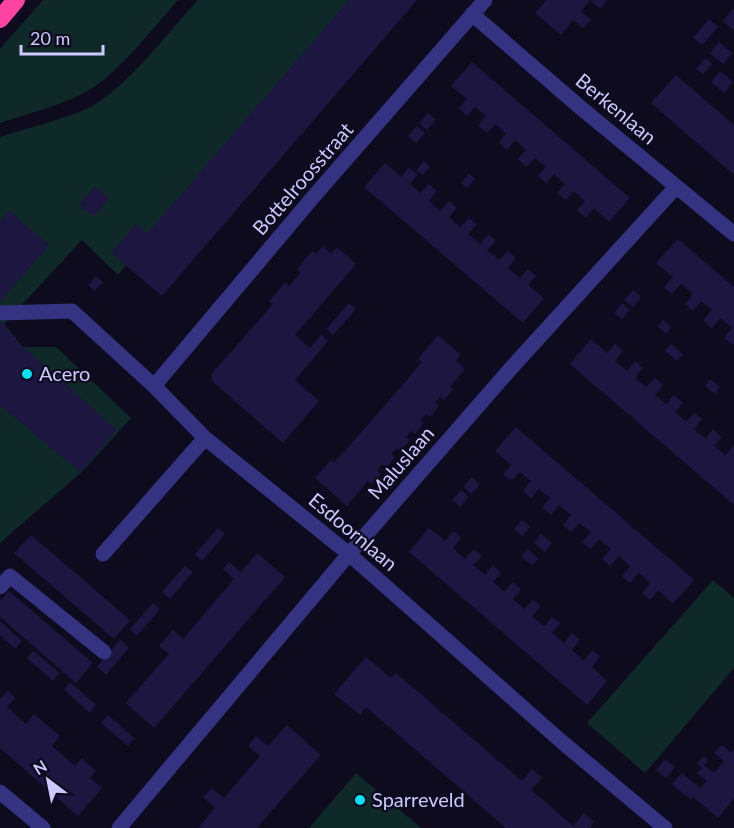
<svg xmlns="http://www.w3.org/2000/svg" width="734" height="828" viewBox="0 0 734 828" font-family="Lato,sans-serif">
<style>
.green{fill:#0e2927}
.building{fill:#1d1641}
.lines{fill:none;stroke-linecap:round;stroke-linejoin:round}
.minor{stroke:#343381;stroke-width:15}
.highway{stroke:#ff44a3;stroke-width:18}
.poi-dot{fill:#00e2f4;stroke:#0e0b1f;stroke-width:2}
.labels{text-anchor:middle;stroke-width:4.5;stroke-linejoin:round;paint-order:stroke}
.street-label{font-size:20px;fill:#cdc9ff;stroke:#0e0b1f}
.poi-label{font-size:20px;fill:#cdc9ff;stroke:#0e0b1f;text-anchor:start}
</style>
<rect width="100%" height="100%" fill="#0e0b1f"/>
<path class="green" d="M43,0H178C153,28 122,69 91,89C64,105 29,113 0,123V49Z
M198,0H356L118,275L82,240L4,324L23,347H56L131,418L84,470L0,543V137C30,127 69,119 97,103C132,81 169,31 198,0Z
M713,580L734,598V668L645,773L587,723Z
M356,773L421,828H309Z"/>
<path class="building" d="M349,0H417L162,296L111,253L136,224L147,234Z
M546,0H607L600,9L590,0L581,11L591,20L583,28L573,20L561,35L535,13Z
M734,8V31L723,21Z
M709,19L718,27L702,45L693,38Z
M719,42L732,53L723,64L710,53Z
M705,58L712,64L703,74L696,69Z
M472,62L630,198L609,222L594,208L586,218L577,210L585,201L574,191L566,200L557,193L565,184L554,174L546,183L538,176L546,167L535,158L526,167L518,159L526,150L515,140L507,150L499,142L506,134L495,124L487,133L478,125L486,116L475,107L467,116L459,108L467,99L451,86Z
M720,71L733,82L724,93L711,82Z
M676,75L734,125V175L651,103Z
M428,113L436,120L427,130L419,123Z
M417,126L425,133L416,143L408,136Z
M424,161L430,167L423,175L416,170Z
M385,163L401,177L409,167L418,175L410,184L420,193L429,184L437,191L429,201L440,211L449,201L457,208L449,217L460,227L469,218L477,224L468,234L480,244L488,234L496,241L487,250L499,260L508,251L516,258L508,268L520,278L528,269L536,276L528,285L544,298L523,323L364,187Z
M469,174L475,179L467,188L461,183Z
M95,186L109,198L94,216L79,205Z
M9,211L49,245L0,302V221Z
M678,239L734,287V343L732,345L724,338L732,328L720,318L712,328L703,320L712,310L701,301L693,311L685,304L693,294L681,284L672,294L664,287L673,277L656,263Z
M323,246L331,254L337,247L356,264L295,335L310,348L321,335L328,341L295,380L319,401L283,443L213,382L211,375L273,304L269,301L285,283L289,286L301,272L297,269L312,251L316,254Z
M96,276L103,282L94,291L88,285Z
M633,290L641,297L633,307L624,300Z
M349,303L356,309L333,335L326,329Z
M622,303L630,310L622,319L614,313Z
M663,320L671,327L666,334L658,326Z
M0,321L18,342L117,430L80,472L0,405Z
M438,335L461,355L456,361L465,369L450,387L453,390L444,400L440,397L435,403L439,406L430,417L426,414L420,420L424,423L415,434L411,431L406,437L410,440L400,451L397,448L391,454L395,457L386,468L382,464L377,471L381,474L371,485L368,481L347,506L315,478L331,460L334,463L393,396L422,362L418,359Z
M591,339L607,353L615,344L623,351L615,361L627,371L635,361L643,368L635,378L646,387L655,378L663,385L655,395L666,404L674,395L683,403L675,412L686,422L694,413L702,419L694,429L706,439L713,429L722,437L714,446L725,455L734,445V505L570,364Z
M671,344L683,354L677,361L665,351Z
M710,379L720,387L715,394L705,386Z
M516,427L694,580L673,604L658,590L650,600L642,593L650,583L639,573L630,583L622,576L630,566L619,556L610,566L602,559L611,549L599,539L591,549L582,542L591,532L579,523L571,532L563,525L571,515L559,505L551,515L542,508L550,498L539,489L531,498L523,491L531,481L520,472L511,481L503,474L511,465L495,451Z
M472,477L480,484L472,494L463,487Z
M461,490L469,497L460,507L452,500Z
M522,520L530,527L522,536L514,529Z
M218,528L225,534L202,561L195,554Z
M429,528L445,541L454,531L461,538L453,548L465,559L474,549L482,556L473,565L485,575L493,565L501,573L493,582L504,592L513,582L521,590L513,599L524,609L533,600L541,606L532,616L544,626L552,617L560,623L552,633L564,643L572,633L580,640L572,650L584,661L592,650L600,657L592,667L607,681L587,705L409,552Z
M541,534L552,543L545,552L534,543Z
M31,535L130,620L114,639L14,553Z
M528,549L538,559L532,565L521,556Z
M257,553L285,577L154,728L126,703L169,654L159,646L173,630L183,639L234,579L223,569L229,562L241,572Z
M185,566L193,572L170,599L162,592Z
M9,591L93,663L76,683L0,617V601Z
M153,603L160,609L137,636L130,629Z
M0,621L22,641L15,649L0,635Z
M120,640L129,648L106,675L97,667Z
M33,651L60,673L53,681L27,658Z
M366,657L391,678L396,673L522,781L532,769L542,778L531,790L573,826L584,813L594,822L589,828H506L366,707L360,715L334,694Z
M70,682L96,705L90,713L64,690Z
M8,691L15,698L7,707L26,724L34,714L60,736L52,746L75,766L82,758L96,771L90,778L102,788L78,816L0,748V699Z
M108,715L134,738L128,746L101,723Z
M287,725L321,755L276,806L257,828H198L215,808L203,797L212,788L224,798L260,756L248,746L256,736L268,746Z
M722,745L731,753L734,749V798L718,818L693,797L691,800L672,784L682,773L700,788L707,781L697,773L702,768L697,763L704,756L708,760L704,765L714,773L724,761L714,753Z
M665,759L675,767L666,778L656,770Z"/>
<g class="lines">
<path class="minor" d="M472,14L581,108L734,234
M0,313L72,311L154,386L205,438L349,554L562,742L665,828
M154,386L314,196L485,0
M103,554L205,438
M0,587L10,576L104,652
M0,792L43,828
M119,828L349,554L513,366L676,187"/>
<path class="highway" d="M0,19L16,0"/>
</g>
<g class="poi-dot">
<circle cx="27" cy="374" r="6"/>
<circle cx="360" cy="800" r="6"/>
</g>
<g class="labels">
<g class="street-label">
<text transform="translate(616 109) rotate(40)" y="7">Berkenlaan</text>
<text transform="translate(303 179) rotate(-49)" y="7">Bottelroosstraat</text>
<text transform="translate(401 463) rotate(-49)" y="7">Maluslaan</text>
<text transform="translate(353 532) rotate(40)" y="7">Esdoornlaan</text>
</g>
<g class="poi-label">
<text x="39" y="381">Acero</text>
<text x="372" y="807">Sparreveld</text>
</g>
</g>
<g transform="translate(48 780) rotate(328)" stroke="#0e0b1f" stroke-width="4.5" paint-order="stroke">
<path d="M0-4.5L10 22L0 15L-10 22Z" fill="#cdc9ff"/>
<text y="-9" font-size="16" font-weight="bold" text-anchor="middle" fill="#cdc9ff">N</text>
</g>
<path d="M21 45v9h82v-9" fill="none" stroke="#cdc9ff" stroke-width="3"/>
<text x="30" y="45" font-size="18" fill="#cdc9ff" stroke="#0e0b1f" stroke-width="4.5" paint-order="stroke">20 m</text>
</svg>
